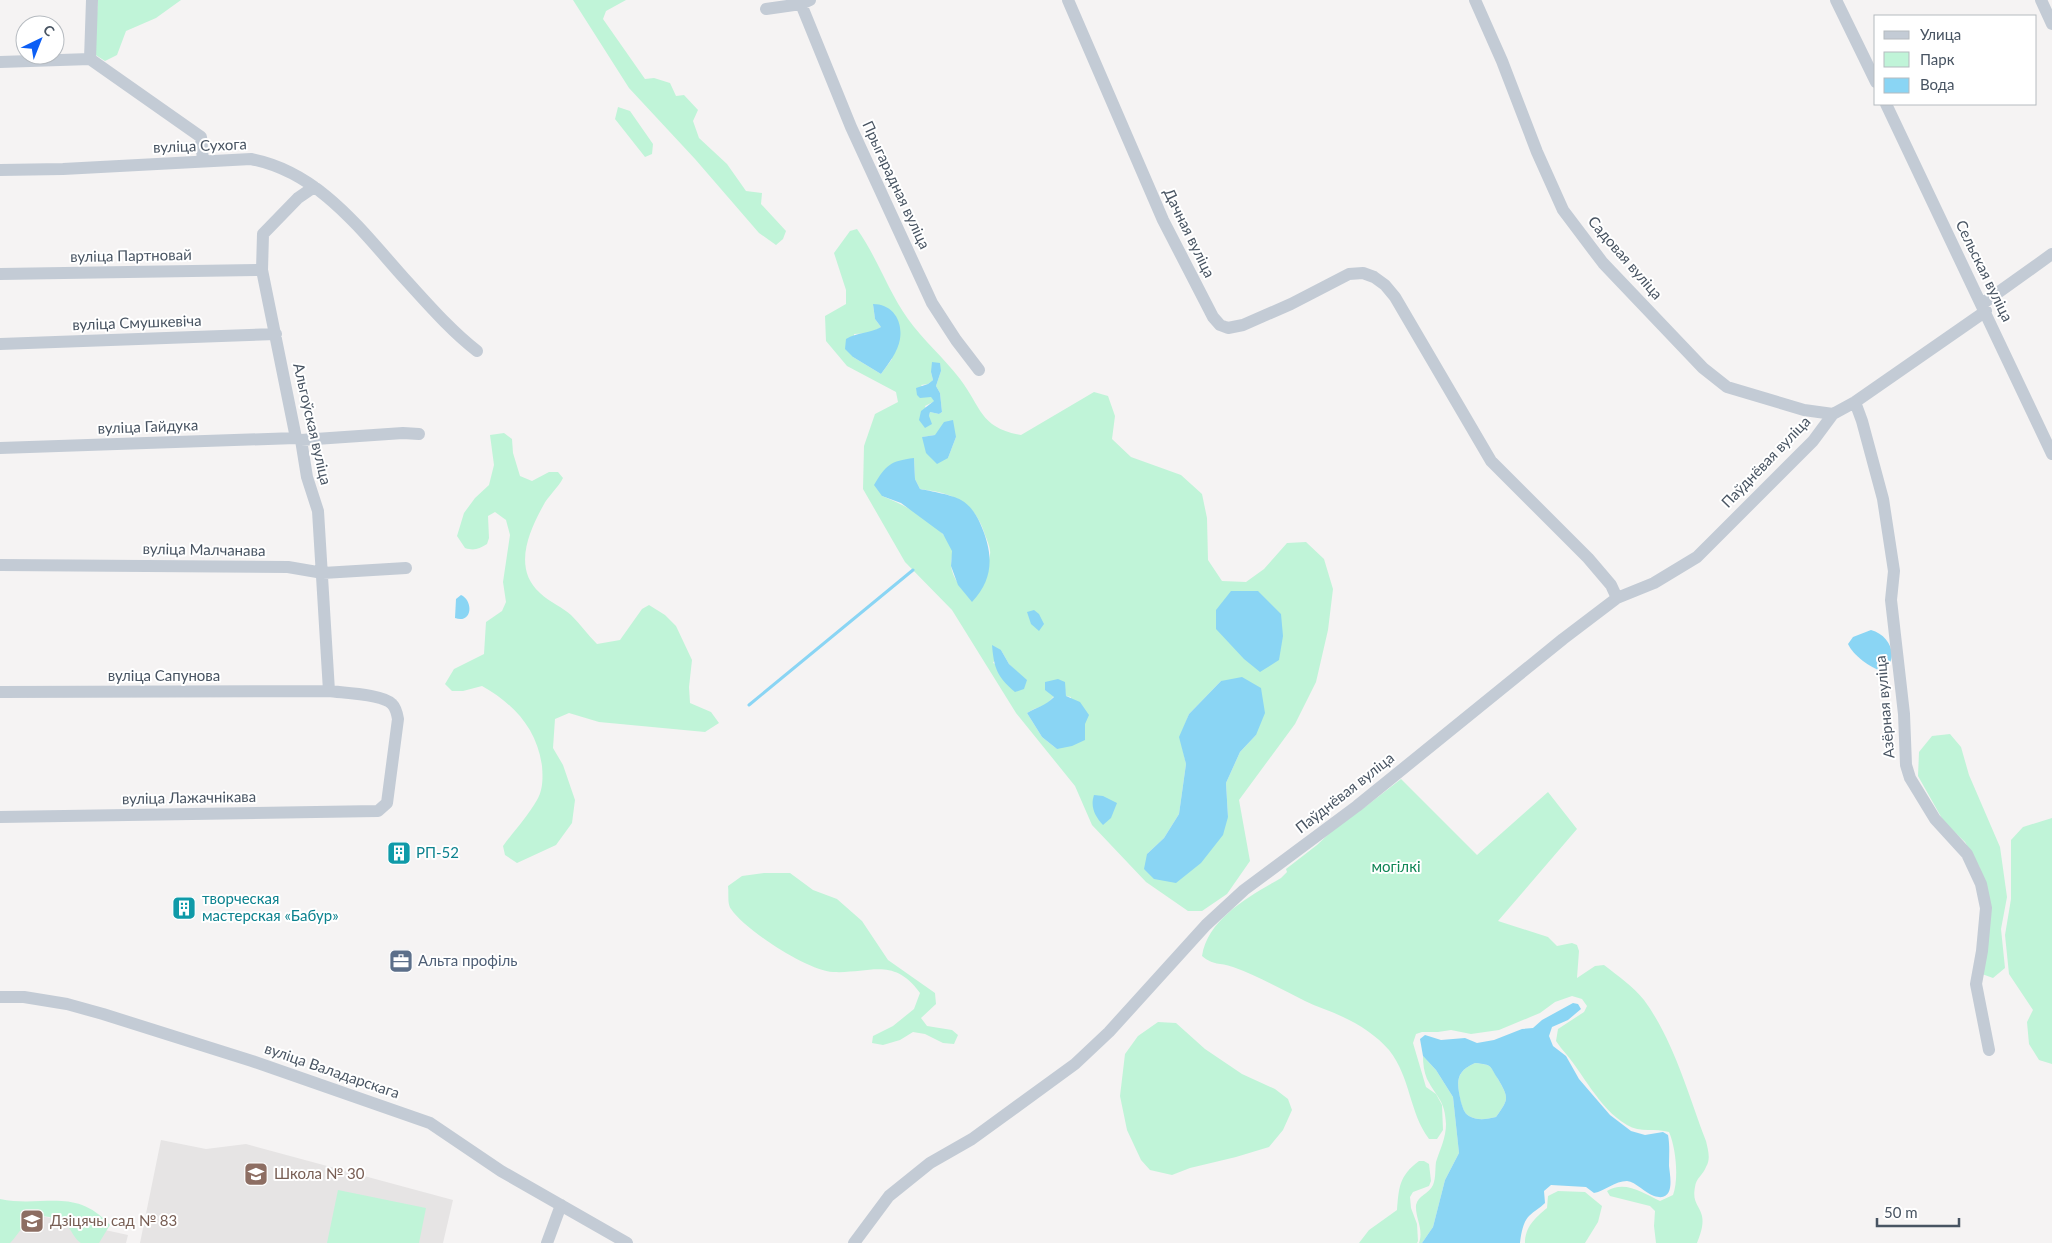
<svg xmlns="http://www.w3.org/2000/svg" width="2052" height="1243" viewBox="0 0 2052 1243" font-family="Lato,sans-serif">
<style>
.education{fill:#e6e4e4}
.green{fill:#c0f4d8;fill-rule:evenodd}
.water{fill:#8ad5f4;fill-rule:evenodd}
.lines{fill:none;stroke-linecap:round;stroke-linejoin:round}
.stream{stroke:#8ad5f4;stroke-width:3}
.minor{stroke:#c3cbd5;stroke-width:12}
.labels{text-anchor:middle;stroke-width:4;stroke-linejoin:round;paint-order:stroke}
.street-label{font-size:15px;fill:#485462;stroke:#fff}
.culture-label{font-size:15px;fill:#0d838f;stroke:#fff;text-anchor:start}
.park-label{font-size:15px;fill:#108655;stroke:#fff}
.service-label{font-size:15px;fill:#4e5e75;stroke:#fff;text-anchor:start}
.education-label{font-size:15px;fill:#785e54;stroke:#fff;text-anchor:start}
</style>
<rect width="100%" height="100%" fill="#f5f3f3"/>
<path class="education" d="M161,1140L206,1149L246,1144L453,1200L443,1243H140Z
M0,1207L128,1235L126,1243H0Z"/>
<path class="green" d="M98,0H181L156,18L126,31L117,55L105,61L94,54Z
M573,0H626L606,11L603,19L645,79L654,78L670,83L676,96L684,95L698,110L693,121L699,138L727,164L746,191L762,193L761,204L786,231L783,239L776,245L759,233L695,159L629,88Z
M618,107L630,111L653,144L652,154L645,157L615,119Z
M857,229C877,257 888,291 908,319C923,340 944,358 960,379C982,408 980,428 1021,435L1094,392L1108,396L1115,416L1112,439L1131,457L1181,475L1202,494L1207,518L1208,560L1222,581L1246,582L1264,569L1287,543L1306,542L1324,559L1333,589L1328,630L1316,682L1295,724L1239,800L1250,861L1227,894L1202,911H1188L1146,882L1092,825L1075,786L1016,713L952,610L905,562L863,489L864,446L875,414L898,402L896,392L847,366L826,341L825,316L846,304V290L834,253L850,231ZM873,304L892,359L881,374L853,357L854,334L871,333L881,327L875,319ZM941,371L936,386L940,393L942,412L939,414L930,412L929,416L925,406L935,401L921,385L928,384L933,380L931,372ZM935,435L956,437L948,458L922,437ZM914,458L915,479L920,489C953,493 975,502 985,535C987,540 991,549 990,554C989,565 977,589 972,601C964,591 952,579 951,565C951,560 953,554 952,549C944,525 905,505 882,496ZM1001,650L1009,664L1017,672L993,663ZM1221,681L1256,735L1240,752L1226,783L1228,817L1147,854L1164,838L1179,814L1186,764L1180,737L1189,714ZM1065,690L1066,696L1071,697L1057,749L1042,737L1027,713L1034,709L1046,705L1054,696Z
M504,433L512,439L513,453L520,476L532,481L549,472H558L563,478C558,488 548,496 543,506C528,533 513,569 540,593C549,602 564,608 571,615C580,624 588,635 597,644L620,640L642,609L649,605L665,615L676,626L692,660L689,687L690,703L711,712L719,723L705,732L599,722L569,713L555,719L553,748L563,765L575,800L572,823L556,845L517,863L505,855L503,846C514,831 528,816 537,800C543,790 543,777 542,766C537,729 514,704 482,686L463,691H452L445,684L454,669L484,654L486,622L502,611L506,602L503,582L510,535L506,520L495,512L488,516L489,538L487,544C479,549 474,551 465,548L457,536L464,513L475,498L489,485L494,465L490,435Z
M1950,734L1961,747L1969,775L2000,847L2007,897L2001,929L2005,968L1993,978L1982,974L1980,868L1965,842L1944,822L1918,776L1919,752L1932,736Z
M1401,779L1477,855L1548,792L1577,829L1498,921L1548,937L1557,946L1572,943L1577,945L1579,951L1577,978L1595,966L1604,965C1618,976 1633,986 1644,1000C1674,1041 1688,1094 1706,1141C1708,1150 1711,1159 1706,1167C1703,1175 1696,1178 1695,1187C1692,1203 1699,1204 1702,1216C1704,1225 1700,1235 1697,1243H1656L1654,1226L1655,1211L1650,1206L1610,1196L1607,1191C1625,1180 1643,1193 1660,1201L1673,1195C1679,1179 1676,1148 1669,1132C1656,1128 1640,1133 1627,1125C1598,1108 1583,1072 1561,1048L1556,1041L1558,1029L1584,1012L1587,1006L1582,999L1572,996L1555,1002L1540,1013L1499,1030L1471,1034L1451,1030L1438,1032H1422L1416,1034L1413,1043L1426,1087L1436,1094L1442,1105L1443,1130L1437,1139H1429C1409,1112 1411,1078 1389,1050C1378,1037 1359,1024 1343,1017C1331,1011 1317,1007 1305,1001C1281,989 1258,976 1233,967C1219,962 1214,966 1202,956C1208,918 1250,896 1281,878L1287,872L1286,869L1317,845L1352,812L1365,807Z
M2052,818V1064L2039,1060L2029,1044L2027,1022L2033,1010L2009,974L2005,935L2011,899V840L2023,827Z
M764,873H790L813,890L837,899L862,921L888,960L935,993L936,1004L921,1018L927,1026L952,1030L958,1035L954,1044L943,1043L925,1034L913,1032L900,1040L883,1045L872,1043L873,1036L893,1026L914,1009L920,993C893,956 870,974 833,972C808,971 745,930 731,909C727,904 729,893 728,886L742,876Z
M1158,1022L1176,1023L1205,1049L1242,1074L1275,1089L1288,1099L1292,1110L1283,1130L1269,1147L1236,1157L1190,1168L1172,1175L1150,1170L1141,1160L1127,1130L1120,1096L1125,1054L1138,1036Z
M1423,1056L1436,1070L1453,1097L1459,1153L1445,1180L1433,1227L1422,1243H1419C1424,1229 1415,1218 1416,1205C1418,1195 1429,1194 1433,1185C1436,1178 1435,1169 1436,1162C1440,1149 1446,1138 1446,1124C1445,1100 1437,1098 1427,1079C1424,1072 1423,1064 1423,1056Z
M1475,1063C1492,1065 1490,1065 1498,1079C1509,1098 1509,1099 1496,1117C1487,1119 1478,1121 1469,1116C1464,1113 1463,1108 1461,1103C1457,1084 1454,1072 1475,1063Z
M1419,1161H1424L1429,1164L1431,1181L1429,1186L1413,1192L1410,1197L1411,1208L1417,1224L1418,1241L1417,1243H1359L1369,1230L1397,1210C1399,1187 1399,1176 1419,1161Z
M338,1190L426,1208L419,1243H327Z
M1558,1191L1585,1192L1602,1206L1598,1222L1585,1243H1525C1525,1227 1535,1218 1547,1208L1548,1196Z
M0,1199C43,1208 75,1186 110,1225L99,1243H81C74,1239 72,1230 66,1225C60,1220 56,1219 49,1217C27,1212 23,1230 10,1243H0Z"/>
<path class="water" d="M873,304C892,304 903,320 900,339C898,352 888,364 881,374L853,357L845,349L846,339C857,332 869,334 881,327L875,319Z
M932,362L940,363L941,371L936,386L940,393L942,412L939,414L930,412L929,416L932,424L925,428L919,420L921,411L934,401L931,397L920,398L917,395L916,388L928,384L933,380L931,372Z
M953,420L956,437L948,458L937,464L926,453L922,437L935,435L944,422Z
M914,458L915,479L920,489C930,491 953,495 961,500C970,505 976,514 980,523C993,552 995,578 972,602L958,585L951,566L952,551L943,534L901,503L882,496L874,485C886,465 890,461 914,458Z
M1231,591H1258L1281,614L1283,636L1279,660L1260,672L1244,659L1216,629V610Z
M461,595C474,601 472,624 455,618L456,599Z
M1034,610L1039,614L1044,624L1039,631L1031,624L1027,612Z
M1871,630C1890,635 1901,659 1882,671C1870,668 1853,655 1848,644L1853,637Z
M992,645L1001,650L1009,664L1027,680L1024,689L1015,692C997,677 994,668 992,645Z
M1242,677L1261,688L1265,713L1256,735L1240,752L1226,783L1228,817L1223,835L1201,863L1176,883L1154,879L1144,869L1147,854L1164,838L1179,814L1186,764L1179,737L1189,714L1221,681Z
M1058,679L1065,682L1066,696L1080,702L1089,715L1085,724V740L1072,746L1057,749L1042,737L1027,713C1037,707 1045,706 1054,697L1045,690V682Z
M1094,795L1103,796L1117,803L1111,818L1103,825C1095,816 1090,807 1094,795Z
M1573,1003L1578,1004L1581,1009L1568,1020L1552,1027L1549,1036L1553,1046L1566,1056L1579,1079L1610,1115L1631,1131L1645,1135L1663,1132L1668,1135C1670,1146 1669,1155 1669,1166C1670,1176 1676,1203 1654,1196C1645,1193 1636,1182 1627,1181C1615,1181 1605,1191 1594,1193L1586,1187L1551,1185L1544,1191L1545,1203C1540,1208 1534,1211 1529,1216C1523,1222 1521,1234 1520,1243H1422L1433,1227L1445,1180L1459,1153L1453,1097L1436,1070L1423,1056L1420,1039L1425,1035L1441,1040L1465,1038L1477,1043L1494,1040L1522,1029L1533,1028L1542,1020ZM1475,1063C1493,1065 1489,1065 1498,1079C1509,1098 1509,1099 1496,1117C1487,1119 1478,1121 1469,1116C1464,1113 1463,1108 1461,1102C1457,1084 1454,1072 1475,1063Z"/>
<g class="lines">
<path class="stream" d="M749,705L913,570"/>
<path class="minor" d="M92,0L90,59L201,137L203,161
M1068,0L1163,220L1213,317L1220,325L1228,328L1243,325L1291,304L1349,274L1363,273L1374,277L1385,285L1395,297L1491,461L1588,558L1611,585L1617,598
M1475,0L1502,61L1537,152L1563,210L1603,263L1703,368L1727,387L1804,410L1833,414
M1836,0L1876,82
M2041,0L2052,24
M801,4L851,127L932,303L956,340L979,370
M766,9L801,4L810,0
M0,62L90,59
M1886,104L2052,454
M0,170L63,169L251,159C319,172 360,229 404,278C427,303 450,330 477,351
M314,187L298,198L263,234L262,270L296,438L301,440L307,477L318,511L329,691
M0,274L262,270
M1982,304L2052,254
M0,344L276,334
M1855,402L1862,421L1883,499L1894,571L1891,600L1904,714L1906,765L1910,778L1935,819L1967,854L1981,884L1986,908L1982,951L1976,984L1989,1050
M301,440L403,433L419,434
M0,448L296,438
M0,565L288,567L323,573L406,568
M0,692L329,691C343,693 383,694 392,704C396,708 397,713 398,719L387,803L378,811L0,817
M0,997H24L67,1004L103,1014L252,1061L430,1123L501,1171L627,1243
M547,1243L561,1205
M854,1243L889,1196L930,1163L972,1139L1075,1064L1109,1032L1206,925L1244,890L1357,806L1563,639L1617,598L1654,583L1697,557L1813,441L1833,414L1855,402L1986,311"/>
</g>
<defs>
<g id="building-square" transform="scale(1.25)"><rect x="-9" y="-9" width="18" height="18" rx="4" fill="#0f9aa8" stroke="#fff"/><path d="M-4-6H4V6H1V3H-1V6H-4ZM-2.5-4.3h1.7v1.8h-1.7ZM.8-4.3h1.7v1.8H.8ZM-2.5-1h1.7V.8h-1.7ZM.8-1h1.7V.8H.8Z" fill="#fff"/></g>
<g id="office-square" transform="scale(1.25)"><rect x="-9" y="-9" width="18" height="18" rx="4" fill="#5c6f8a" stroke="#fff"/><path d="M-6-3h4V-5.5h4V-3h4V5H-6ZM-1-4.5V-3h2v-1.5ZM-6 0V1H6V0Z" fill="#fff"/></g>
<g id="school-square" transform="scale(1.25)"><rect x="-9" y="-9" width="18" height="18" rx="4" fill="#8d6e63" stroke="#fff"/><path d="M0-5L7-2L0 1L-7-2ZM-4 1L0 2.5L4 1V4Q0 6-4 4Z" fill="#fff"/></g>
</defs>
<g fill-rule="evenodd">
<use href="#building-square" x="399" y="853"/>
<use href="#building-square" x="184" y="908"/>
<use href="#office-square" x="401" y="961"/>
<use href="#school-square" x="256" y="1174"/>
<use href="#school-square" x="32" y="1221"/>
</g>
<g class="labels">
<g class="street-label">
<text transform="translate(200 146) rotate(-2)" y="5">вуліца Сухога</text>
<text transform="translate(896 185) rotate(65)" y="5">Прыгарадная вуліца</text>
<text transform="translate(1189 233) rotate(64)" y="5">Дачная вуліца</text>
<text transform="translate(131 256) rotate(-1)" y="5">вуліца Партновай</text>
<text transform="translate(1625 258) rotate(49)" y="5">Садовая вуліца</text>
<text transform="translate(1984 271) rotate(64)" y="5">Сельская вуліца</text>
<text transform="translate(137 323) rotate(-2)" y="5">вуліца Смушкевіча</text>
<text transform="translate(312 424) rotate(77)" y="5">Альгоўская вуліца</text>
<text transform="translate(148 427) rotate(-2)" y="5">вуліца Гайдука</text>
<text transform="translate(1766 462) rotate(-46)" y="5">Паўднёвая вуліца</text>
<text transform="translate(204 550) rotate(1)" y="5">вуліца Малчанава</text>
<text x="164" y="681">вуліца Сапунова</text>
<text transform="translate(1885 707) rotate(-95)" y="5">Азёрная вуліца</text>
<text transform="translate(1345 793) rotate(-38)" y="5">Паўднёвая вуліца</text>
<text transform="translate(189 798) rotate(-1)" y="5">вуліца Лажачнікава</text>
<text transform="translate(332 1071) rotate(19)" y="5">вуліца Валадарскага</text>
</g>
<g class="culture-label">
<text x="416" y="858">РП-52</text>
<text x="202" y="904">творческая<tspan x="202" dy="17">мастерская «Бабур»</tspan></text>
</g>
<g class="park-label">
<text x="1396" y="872">могілкі</text>
</g>
<g class="service-label">
<text x="418" y="966">Альта профіль</text>
</g>
<g class="education-label">
<text x="274" y="1179">Школа № 30</text>
<text x="50" y="1226">Дзіцячы сад № 83</text>
</g>
</g>
<rect x="1874" y="15" width="162" height="90" fill="#ffffff" stroke="#b6bbc0"/>
<rect x="1884" y="31" width="25" height="8" fill="#c3cbd5" stroke="#b6bbc0"/>
<text x="1920" y="40" font-size="15" fill="#485462">Улица</text>
<rect x="1884" y="52" width="25" height="15" fill="#c0f4d8" stroke="#b6bbc0"/>
<text x="1920" y="65" font-size="15" fill="#485462">Парк</text>
<rect x="1884" y="78" width="25" height="15" fill="#8ad5f4" stroke="#b6bbc0"/>
<text x="1920" y="90" font-size="15" fill="#485462">Вода</text>
<g transform="translate(40 40) rotate(43)"><circle r="24" fill="#ffffff" stroke="#b6bbc0"/>
<path d="M0-4L9 19L0 12L-9 19Z" fill="#0c5ef5"/>
<text y="-8" font-size="14" font-weight="bold" text-anchor="middle" fill="#485462">С</text>
</g>
<path d="M1877 1218v8h82v-8" fill="none" stroke="#485462" stroke-width="2.5"/>
<text x="1884" y="1218" font-size="15" fill="#485462" stroke="#ffffff" stroke-width="4" paint-order="stroke">50 m</text>
</svg>
